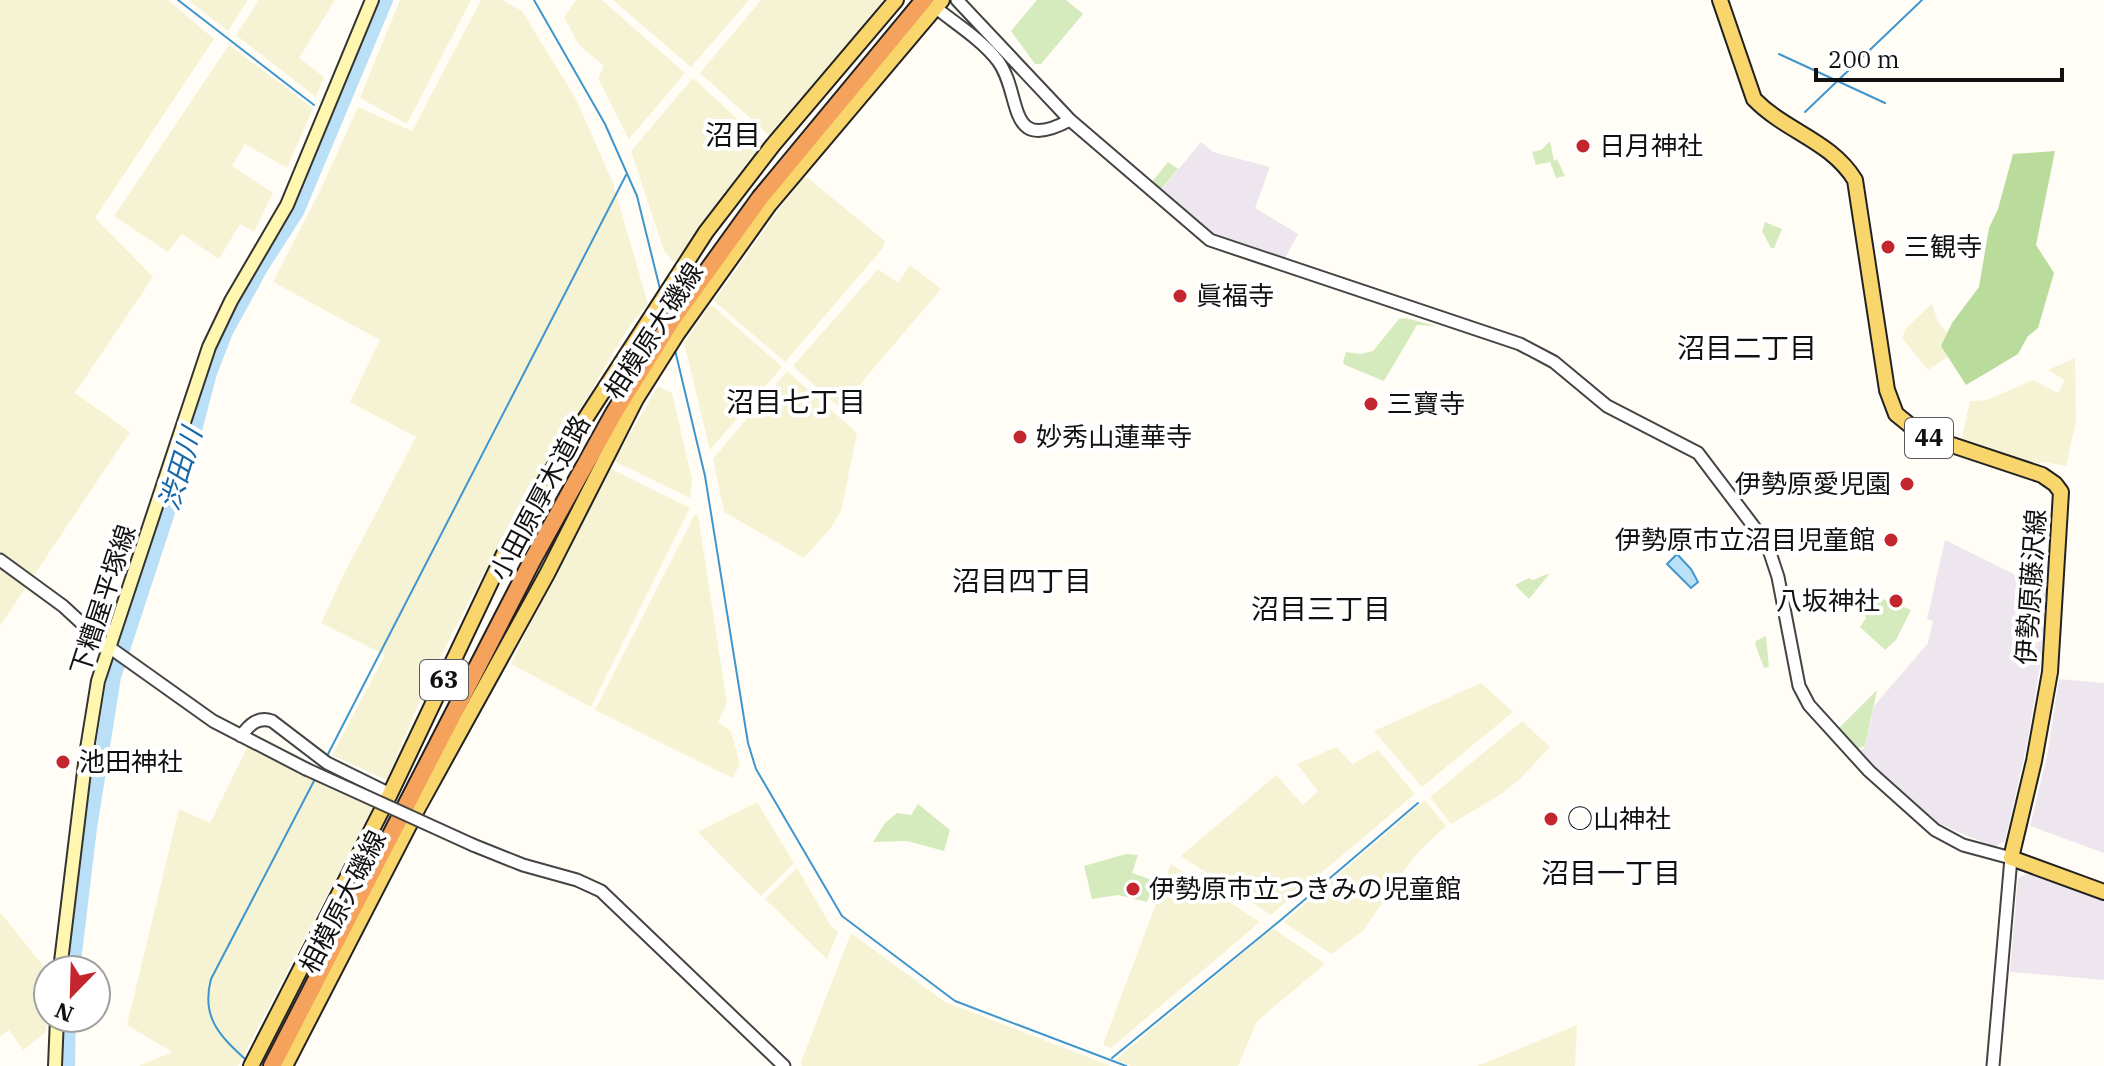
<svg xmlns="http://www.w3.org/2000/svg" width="2104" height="1066" viewBox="0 0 2104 1066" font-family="'IBM Plex Serif','Noto Sans JP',serif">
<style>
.industrial{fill:#eee6ef}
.farmland{fill:#f6f3d4}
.green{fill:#d5ebbd}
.forest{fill:#b9dc9c}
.water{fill:#b9e0f7;stroke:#3f96cf;stroke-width:2}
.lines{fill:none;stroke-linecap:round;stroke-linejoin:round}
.stream{stroke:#3f96cf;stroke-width:2}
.river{stroke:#b9e0f7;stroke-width:14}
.tertiary-casing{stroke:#444;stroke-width:15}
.secondary-casing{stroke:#333;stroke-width:16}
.primary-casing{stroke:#222;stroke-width:18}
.motorway-casing{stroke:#222;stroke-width:20}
.tertiary{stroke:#fff;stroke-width:11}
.secondary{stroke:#fff6b0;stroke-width:12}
.primary{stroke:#f9d66b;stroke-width:14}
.motorway{stroke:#f5a25d;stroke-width:16}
.tertiary-bridge-casing{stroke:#444;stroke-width:15;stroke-linecap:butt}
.tertiary-bridge{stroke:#fff;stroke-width:11}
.poi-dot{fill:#c4262e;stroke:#fff;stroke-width:3}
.labels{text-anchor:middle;stroke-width:8;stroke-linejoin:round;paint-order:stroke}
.shield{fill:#fff;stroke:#585858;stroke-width:2}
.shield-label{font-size:24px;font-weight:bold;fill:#111}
.poi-label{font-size:26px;fill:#111;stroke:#fff;text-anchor:start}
.street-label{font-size:26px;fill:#111;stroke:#fff}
.neighbourhood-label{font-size:28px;fill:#111;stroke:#fff}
.water-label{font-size:28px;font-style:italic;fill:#1768a6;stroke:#fff}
</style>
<rect width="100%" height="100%" fill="#fffdf5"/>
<path class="industrial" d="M1201,142L1213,152L1270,167L1255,208L1298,234L1283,262L1218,239L1159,193Z
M1945,540L2048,591V619L2027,744L2005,841L1994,847L1933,821L1858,752L1865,747L1874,706L1928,643L1933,621L1927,619Z
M2059,679L2104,683V853L2030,826L2047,756Z
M2032,872L2104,900V980L2010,972L2018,878Z"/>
<path class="farmland" d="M0,0H168L214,39L95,218L153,277L75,393L130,432L0,626Z
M188,0H248L228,31Z
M259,0H335L299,58L324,77L316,97L236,35Z
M400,0H471L407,124L360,98Z
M481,0H502L522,11L576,99L613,183L648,304L628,328L485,571L429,678L387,780L332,755L385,655L321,623L344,574L416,437L350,402L380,340L273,282L321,189L358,107L412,131Z
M576,0H602L685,73L629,139L598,78L604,66L579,45L564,17Z
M613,0H749L691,67Z
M761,0H883L772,138L700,73Z
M229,45L313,108L287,168L245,144L232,166L273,193L254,232L240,224L219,259L182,234L168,252L114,216Z
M693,78L766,145L674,263L664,251L631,151Z
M802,177L808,178L885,241L883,248L785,362L714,301Z
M910,265L941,289L840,408L793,366L878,269L898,283Z
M1932,304L1938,322L1957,345L1958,350L1928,370L1902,338L1906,328Z
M709,306L714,307L782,367L710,450L684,343Z
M2075,358L2076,421L2066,466L2044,462L2032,465L1961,442L1970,401L1987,400L2033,380L2058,393L2065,380L2048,370Z
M787,371L857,433L841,511L830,529L804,558L724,512L713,459Z
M658,386L672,393L692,479L690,498L614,461Z
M607,467L690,508L591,707L511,664Z
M695,514L698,515L727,703L718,722L731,731L740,764L732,778L595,710Z
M1481,683L1513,712L1422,787L1374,731Z
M1522,721L1550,747L1519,780L1498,796L1451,824L1430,797Z
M248,746L373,807L238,1066H139L172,1052L127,1025L179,809L210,823Z
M1336,747L1352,764L1378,750L1415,794L1271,915L1181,856L1276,775L1303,805L1318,791L1297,764Z
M1425,800L1446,826L1415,855L1363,931L1331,954L1284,922Z
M757,802L794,863L761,896L698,832Z
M1171,864L1260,922L1111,1048L1104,1045V1042Z
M797,868L831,926L838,932L827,959L765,899Z
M0,912L48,972L46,1032L23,1050L9,1030L0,1037Z
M1273,928L1325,964L1257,1021L1238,1066H1132L1115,1060Z
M851,933L945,1002L1111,1066H802L801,1062Z
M1577,1025L1575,1066H1477Z"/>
<path class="green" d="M1037,0H1066L1083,14L1041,64H1035L1011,31Z
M1550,141L1554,161L1557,159L1565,176L1556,178L1550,162L1536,165L1532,152L1541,150Z
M1168,162L1178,169L1159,192L1151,183Z
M1765,222L1782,229L1774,248H1771L1762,231Z
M1405,318L1437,326L1417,325L1384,381L1345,365L1343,362L1346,352L1361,354L1373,351L1399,319Z
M1550,573L1529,599L1515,585L1529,578L1533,580Z
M1871,593L1889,602L1888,607L1896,611L1899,605L1911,610L1896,640L1885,650L1860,627L1866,618L1862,609Z
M1766,636L1769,667L1764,668L1755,644L1756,641Z
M1877,690L1865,746L1856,749L1838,729Z
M918,804L950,830L944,851L907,841L873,842L885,823L897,813L911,815Z
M1126,854L1138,855L1132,873L1155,881L1147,902L1118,895L1092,899L1084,866Z"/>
<path class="forest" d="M2055,151L2036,245L2054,273L2038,328L2028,336L2018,354L1966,385L1941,346L1952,323L1979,287L1989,228L1998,209L2013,154Z"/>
<path class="water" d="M1677,554L1691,569L1698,582L1691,588L1667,564Z"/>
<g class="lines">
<path class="stream" d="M178,0L314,105
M534,0L605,124L637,196L661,293
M1779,54L1885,103
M1805,112L1922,0
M675,350L705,476L748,743L756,769L842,916L955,1001L1126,1066
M327,756L626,175
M1112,1058L1282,919L1418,803
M245,1059C219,1035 201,1017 211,979L315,779"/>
<path class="river" d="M73,970L90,828L114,677L195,430L210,373L226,332L261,268L297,212L386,0
M68,1066L69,1018"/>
<g class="tertiary-casing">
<path id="tertiary" d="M957,0L1070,120L1210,240L1520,344L1554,362L1607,406L1698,453L1767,544L1778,577L1799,686L1809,705L1869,771L1935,830L1963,845L2011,858L1993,1066
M935,7C956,24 982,40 998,61C1023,95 1005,155 1070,120
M0,560L63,606L102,642L213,721L306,769
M241,736C249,725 258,716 272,721L327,763L390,794
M473,845L523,865L577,880L601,891L784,1066"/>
</g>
<g class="secondary-casing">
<path id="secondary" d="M60,970L86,755L98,681L209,347L231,301L287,205L372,0
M55,1066L57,1018"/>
</g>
<g class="primary-casing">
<path id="primary" d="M1720,0L1754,99C1786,132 1830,140 1855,180L1887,390L1896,414L1922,435L2042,475L2055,484L2061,492L2050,672L2034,761L2011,858L2104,892
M251,1066L390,794L503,556L547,478L706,232L773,145L896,0
M285,1066L419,806L547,574L636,399L677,334L769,205L942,0"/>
</g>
<g class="motorway-casing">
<path id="motorway" d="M272,1066L533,559L614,413L672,320L760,198L924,0"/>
</g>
<use href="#tertiary" class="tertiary"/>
<use href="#secondary" class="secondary"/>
<use href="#primary" class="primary"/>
<use href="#motorway" class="motorway"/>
<g class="tertiary-bridge-casing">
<path id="tertiary-bridge" d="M306,769L473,845"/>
</g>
<use href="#tertiary-bridge" class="tertiary-bridge"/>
</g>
<g class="poi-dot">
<circle cx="1583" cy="146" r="8"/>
<circle cx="1888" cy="247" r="8"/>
<circle cx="1180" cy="296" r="8"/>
<circle cx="1371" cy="404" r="8"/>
<circle cx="1020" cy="437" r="8"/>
<circle cx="1907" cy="484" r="8"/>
<circle cx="1891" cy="540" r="8"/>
<circle cx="1896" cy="601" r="8"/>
<circle cx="63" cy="762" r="8"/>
<circle cx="1551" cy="819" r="8"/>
<circle cx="1133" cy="889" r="8"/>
</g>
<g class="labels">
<g class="shield">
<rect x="1905" y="418" width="48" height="40" rx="6"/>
<rect x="420" y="660" width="48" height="40" rx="6"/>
</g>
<g class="shield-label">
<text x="1929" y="446">44</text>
<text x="444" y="688">63</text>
</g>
<g class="poi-label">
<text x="1599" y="155">日月神社</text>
<text x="1904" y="256">三観寺</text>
<text x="1196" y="305">眞福寺</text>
<text x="1387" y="413">三寶寺</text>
<text x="1036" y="446">妙秀山蓮華寺</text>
<text x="1891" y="493" text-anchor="end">伊勢原愛児園</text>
<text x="1875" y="549" text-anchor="end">伊勢原市立沼目児童館</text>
<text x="1880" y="610" text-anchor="end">八坂神社</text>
<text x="79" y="771">池田神社</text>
<text x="1567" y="828">○山神社</text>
<text x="1149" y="898">伊勢原市立つきみの児童館</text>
</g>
<g class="street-label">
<text transform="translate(654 331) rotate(-57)" y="9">相模原大磯線</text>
<text transform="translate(540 498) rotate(-62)" y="9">小田原厚木道路</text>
<text transform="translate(2031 587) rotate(-86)" y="9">伊勢原藤沢線</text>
<text transform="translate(103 600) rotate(-72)" y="9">下糟屋平塚線</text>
<text transform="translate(343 902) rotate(-63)" y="9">相模原大磯線</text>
</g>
<g class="neighbourhood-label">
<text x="733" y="145">沼目</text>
<text x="1747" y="358">沼目二丁目</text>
<text x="796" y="412">沼目七丁目</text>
<text x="1022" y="591">沼目四丁目</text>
<text x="1321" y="619">沼目三丁目</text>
<text x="1611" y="883">沼目一丁目</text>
</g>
<g class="water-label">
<text transform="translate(180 469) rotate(-73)" y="10">渋田川</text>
</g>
</g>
<g transform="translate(72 994) rotate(203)"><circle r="38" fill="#ffffff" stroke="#a0a0a0" stroke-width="2"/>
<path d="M0-6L14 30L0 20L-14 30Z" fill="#c4262e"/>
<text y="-12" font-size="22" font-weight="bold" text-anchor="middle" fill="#111111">N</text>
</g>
<path d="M1816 68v12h246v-12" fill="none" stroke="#111111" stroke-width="4"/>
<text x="1828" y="68" font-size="24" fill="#111111" stroke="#ffffff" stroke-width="6" paint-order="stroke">200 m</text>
</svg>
